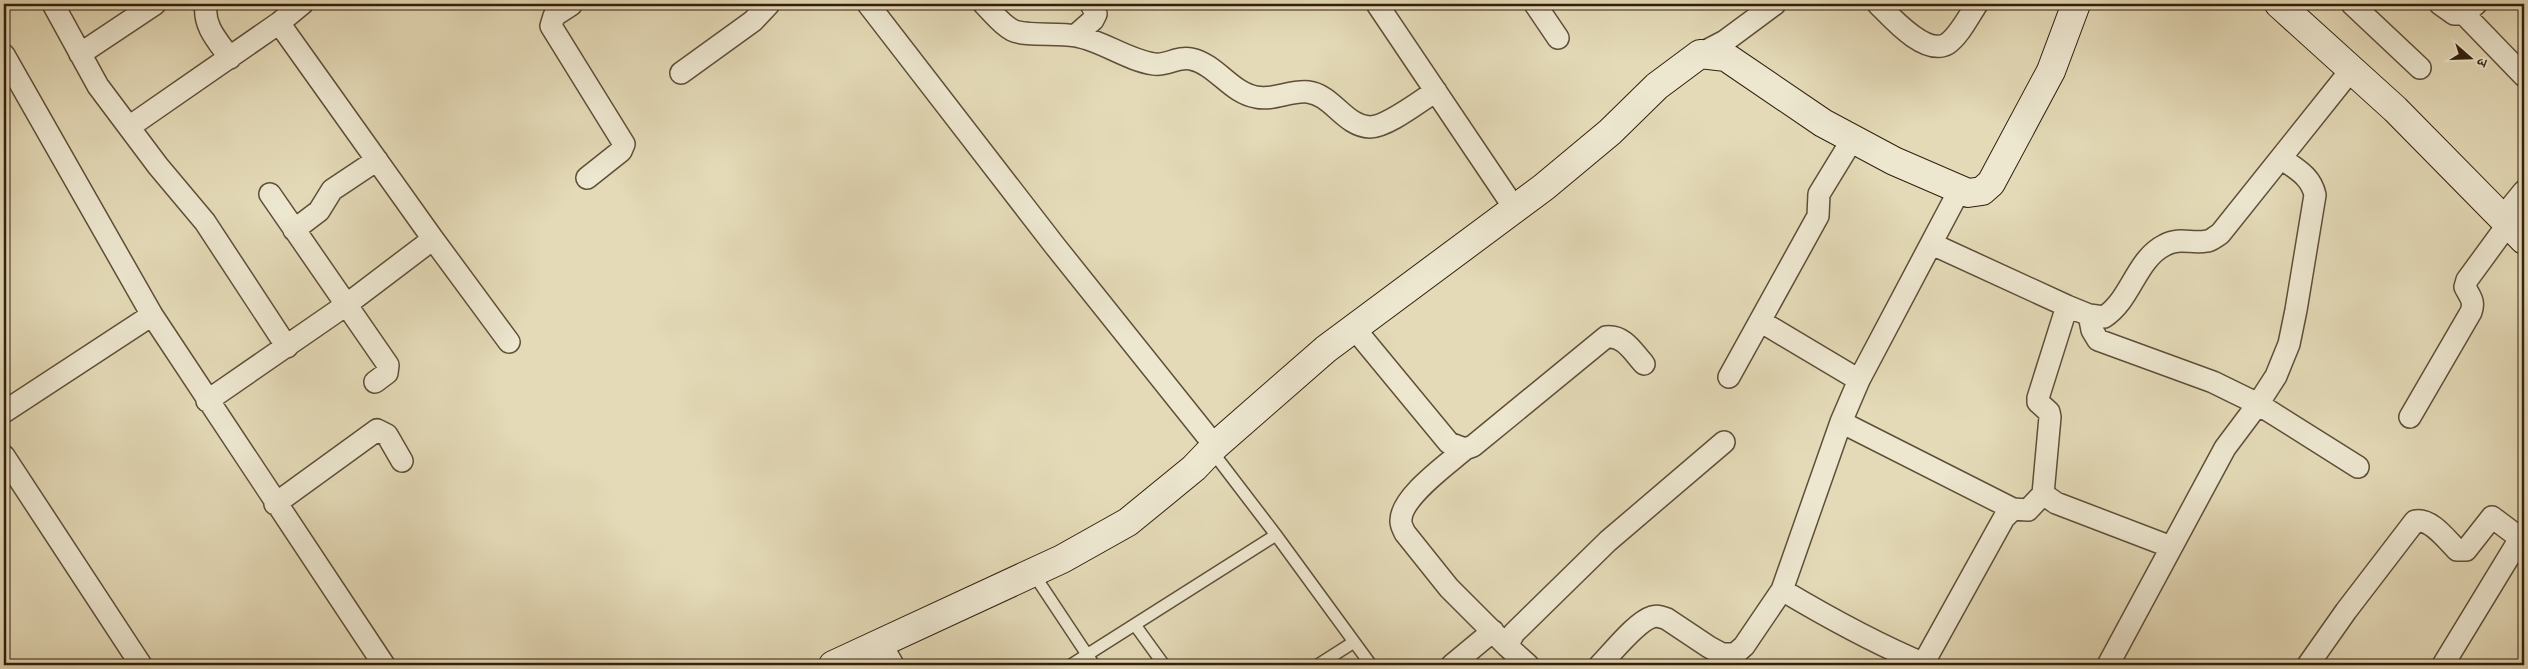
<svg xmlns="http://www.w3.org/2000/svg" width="2528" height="669" viewBox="0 0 2528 669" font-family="'Libre Bodoni','Noto Serif Devanagari',serif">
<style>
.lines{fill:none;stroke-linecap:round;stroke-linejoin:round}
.lane-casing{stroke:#5f4e38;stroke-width:14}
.street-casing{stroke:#5f4e38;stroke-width:24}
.secondary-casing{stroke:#331f0d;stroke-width:30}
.lane{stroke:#ede7d0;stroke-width:11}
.street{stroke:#ede7d0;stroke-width:21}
.secondary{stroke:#ede7d0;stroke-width:28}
</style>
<rect width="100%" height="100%" fill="#e4dab7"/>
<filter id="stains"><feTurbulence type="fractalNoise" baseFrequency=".004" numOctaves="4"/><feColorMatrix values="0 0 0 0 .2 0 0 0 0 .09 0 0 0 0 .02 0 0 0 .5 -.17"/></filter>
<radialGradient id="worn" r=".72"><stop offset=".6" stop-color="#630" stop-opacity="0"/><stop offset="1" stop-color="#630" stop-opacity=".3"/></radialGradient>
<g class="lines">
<g class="lane-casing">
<path id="lane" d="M1211,450L1276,535L1371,665
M1033,573L1094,665
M1135,625L1164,665
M1071,665L1276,535
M1318,665L1354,642"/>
</g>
<g class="street-casing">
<path id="street" d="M53,4L98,86L158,166L205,222L287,347
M206,4C203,26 217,40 230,58
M868,4L1055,246L1215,446
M984,4C993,13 1001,24 1012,30C1026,37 1057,32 1076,36C1103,41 1127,60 1154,64C1167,66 1178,56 1191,59C1216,64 1231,93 1256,97C1273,101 1291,90 1308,92C1333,95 1344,126 1370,127C1387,127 1420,101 1436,91
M1377,4L1515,209
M1535,4L1558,38
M1878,4C1892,18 1925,56 1947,44C1959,36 1969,16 1977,4
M2352,4L2420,68
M2440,4L2454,14H2464L2476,4
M571,5L554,16L551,26L624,144L621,151L587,178
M2464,14L2524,76
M279,23L433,239L509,342
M1076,35L1093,20L1096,14L1091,4
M80,54L155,4
M1700,54L1725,41L1775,4
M4,55L152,315L384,665
M681,73L753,21L769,4
M129,127L279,23L302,4
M270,194L388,365L387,373L375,382
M2502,218L2524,191
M294,230L319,211L332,190L377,160
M1932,244L2067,306L2089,315L2104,317C2131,300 2136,259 2165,245C2179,237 2192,244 2207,241C2211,241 2216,236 2220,234L2351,70
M2067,306L2038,398V402L2049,412L2050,417L2043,494L2056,503L2171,547
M2089,315L2092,330L2098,340L2213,382L2258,404L2358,467
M1760,321L1859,380
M1354,328L1449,443L1465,449L1473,446L1606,337C1624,335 1633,352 1644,364
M1729,377L1818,216L1819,194L1852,140
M207,401L346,305L433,239
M4,412L152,315
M2410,417L2471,312C2475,301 2470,297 2465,287L2467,280L2508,224
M1841,422L2013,509
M1465,449C1448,464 1399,498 1401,522C1401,525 1403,529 1405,533L1449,588L1507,646
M4,456L141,665
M275,504L377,430L387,435L402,461
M1782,590C1829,618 1876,644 1927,665
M880,642L893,665
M1923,664L2004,518L2013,509L2028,510L2043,494
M1452,665L1493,631
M1528,665L1507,646L1514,633L1608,541L1724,442
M1600,665C1612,653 1636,622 1652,617C1657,615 1661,617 1667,619L1709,647L1722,654H1735L1744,646L1782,590L1841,422L1859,380L1960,189
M2108,665L2225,448L2258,404L2276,376L2289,344L2296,310L2315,195C2311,176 2296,169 2281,158
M2308,665L2346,611L2415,521C2431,518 2446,539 2457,550H2466L2492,517L2520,538
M2443,665L2524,532"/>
</g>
<g class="secondary-casing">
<path id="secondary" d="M2279,4L2395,109L2524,240
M833,665L1062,559L1128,522L1194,468L1215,446L1326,349L1544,187L1610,132L1657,86L1700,54L1726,57L1823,123L1894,161L1968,193L1982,191L1991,183L2051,71L2076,4"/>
</g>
<use href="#lane" class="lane"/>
<use href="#street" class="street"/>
<use href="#secondary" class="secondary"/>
</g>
<rect width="2528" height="669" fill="none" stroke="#e4dab7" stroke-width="20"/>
<rect x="5" y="5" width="2518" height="659" fill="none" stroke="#331f0d" stroke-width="2.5"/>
<rect x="10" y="10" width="2508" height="649" fill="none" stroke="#331f0d"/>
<g transform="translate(2470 58) rotate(110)" stroke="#ede7d0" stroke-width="4" paint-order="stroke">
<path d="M0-4L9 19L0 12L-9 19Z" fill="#331f0d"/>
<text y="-8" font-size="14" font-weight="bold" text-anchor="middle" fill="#331f0d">उ</text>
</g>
<rect width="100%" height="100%" filter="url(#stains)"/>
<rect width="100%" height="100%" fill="url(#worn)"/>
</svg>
